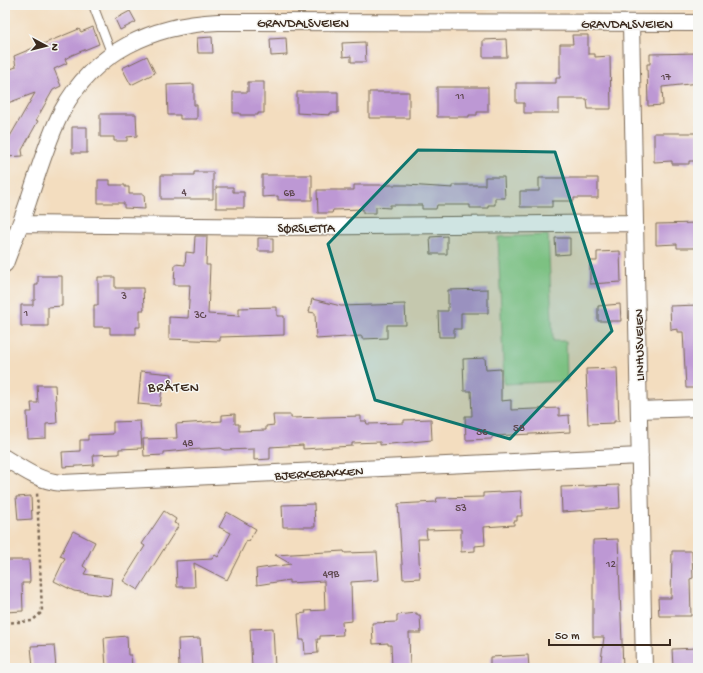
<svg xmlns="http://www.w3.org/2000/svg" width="703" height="673" viewBox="0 0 703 673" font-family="'Gochi Hand',sans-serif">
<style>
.green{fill:#99d488;stroke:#6a7f53}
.building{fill:#bd98d4}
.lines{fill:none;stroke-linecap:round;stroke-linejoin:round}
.service-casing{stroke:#7b6956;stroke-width:10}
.minor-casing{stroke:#7b6956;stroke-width:18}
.path{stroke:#7b6956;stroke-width:2.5;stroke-dasharray:3 3;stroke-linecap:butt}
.service{stroke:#fff;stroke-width:8}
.minor{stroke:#fff;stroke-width:16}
.marked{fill:#0f766e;fill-opacity:0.2;stroke:#0f766e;stroke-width:3;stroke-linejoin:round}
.labels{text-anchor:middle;stroke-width:3;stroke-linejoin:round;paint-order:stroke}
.number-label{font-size:11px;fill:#5c464c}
.street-label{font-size:13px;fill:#3b2a1e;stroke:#f6f6f2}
.neighbourhood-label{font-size:14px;letter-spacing:1px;fill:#3b2a1e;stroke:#f6f6f2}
</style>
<rect width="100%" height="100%" fill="#f6f6f2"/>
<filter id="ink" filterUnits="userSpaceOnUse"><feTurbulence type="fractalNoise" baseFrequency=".025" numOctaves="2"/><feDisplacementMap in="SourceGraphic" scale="8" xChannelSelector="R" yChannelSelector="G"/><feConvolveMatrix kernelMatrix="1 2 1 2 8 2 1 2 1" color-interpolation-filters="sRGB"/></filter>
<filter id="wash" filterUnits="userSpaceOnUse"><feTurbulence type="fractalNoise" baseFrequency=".012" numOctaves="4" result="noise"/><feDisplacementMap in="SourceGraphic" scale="16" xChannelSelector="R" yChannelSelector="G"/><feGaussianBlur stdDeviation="0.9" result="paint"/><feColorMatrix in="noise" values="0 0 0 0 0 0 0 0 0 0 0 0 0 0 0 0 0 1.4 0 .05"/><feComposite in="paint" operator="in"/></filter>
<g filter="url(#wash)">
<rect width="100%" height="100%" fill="#f3ddbf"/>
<path class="green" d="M548,235L553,341H566L567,381L504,384L498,237Z"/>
<g id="blocks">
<path class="building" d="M130,11L136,22L120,30L115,19Z
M93,27L99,44L72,55L65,59L67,63L54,69L61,86L53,90L36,120L38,121L22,150L23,156L5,157V145L35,93L5,104V71L16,67L14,56L79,29L81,32Z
M572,35H588V54H595V57L610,56L611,109H588L587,99H559V113H524V103H516V83H556V78H560V44H573Z
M212,37L213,53H198L197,38Z
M286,38L287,55L271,56L270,39Z
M506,39L507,57H483V40Z
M365,42L366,62H351V56L343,57L342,43Z
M698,53V83L662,87L663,105L648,106L647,64H650V54Z
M147,56L155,73L131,85L122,68Z
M248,82H264V113H258V115H240V113H233V92H248Z
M194,84V105H197V119H180V115H168L167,85Z
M437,87H488V112H477V115H469V117H437Z
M297,92H338V113H330V115L297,113Z
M369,92H409V118H369Z
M100,114H136L137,136L127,137V141H114V137H100Z
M72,127H87V153H72Z
M654,133H698V161H689V164H672V161L654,162Z
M194,172H213V199H161V175H194Z
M262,175H312V200H278V196L262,197Z
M485,177H504L505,198H495V205H488V208H470V205H437L436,209H422V205H390V208L376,207V213H363V209L333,210L332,213H318L317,190H354V185H407L453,188V185H485Z
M539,178H598V198H574V201H552V207H520V191H539Z
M98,180H110V185H125V187H129V194H144L145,209L124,208V203H98Z
M216,187H233V192H244V208H216Z
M698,223V248H677V244L656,245V224Z
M195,236H207L206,265H210L208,314L239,316V308L277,307V316H284V335L220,337V341L169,339V317L188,318L190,285H174L175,264L185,265L186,252L194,253Z
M447,236V254H431L430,237Z
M258,238H273V251H258Z
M555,238H570V254L556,255Z
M620,251L621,282L590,284V261H597V252Z
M38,276H62V306L48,307V326H21V305H33V300H35V285H38Z
M98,277H115V288H143L144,310H140V327H136V334H110V327H94V305H98Z
M488,289V313H461V329H454V337H439L438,311H448V290Z
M312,299L341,306L405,304L406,325H387V338L362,339V336L316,339L315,313L309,312Z
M620,304L621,321H598V306Z
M698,305V388H686L683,332H678V329L671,330L670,306Z
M485,358L486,370L501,369V401L511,400V410L559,408V416L569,415L570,432L493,436L491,439L466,440L465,416H472L471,391H464L463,359Z
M617,368L619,421H614V423L588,424L586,369Z
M141,371L172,374L171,388L162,387L160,406L138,404Z
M37,385H55L57,423L46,424V438L28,439L27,412H32L31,403H38Z
M235,414V424H239V431L266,430V426L274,425L273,415H291V418L361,416V421H366L367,424L404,423V420L431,419L432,440L380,445V442L352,443V446L303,449V445L270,447V459L254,460V449L224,450L221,448L185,450L164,452V455L144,456L143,439L177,438L176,424L222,421V415Z
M140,421L142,448L119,449V454L93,455L94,465L63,467L62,452L80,451V440H88V435L113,434V422Z
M619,485L620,508L562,512L561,487Z
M521,491L522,516H517V521H514V525L484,527L485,545L475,546V551L461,552V529L426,530L427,539H418L420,578L403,579L398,504L436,502L437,498L483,497V493Z
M31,496L32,519L18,520L16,497Z
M314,504L315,527H283L282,505Z
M164,511L176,519L174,523L179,525L138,590L123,581L145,546L142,544Z
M227,512L256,529L249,541L247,540L227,580L194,563L195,587H177L176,561L212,559L215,555L218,557L231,533L219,527Z
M73,531L95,542L83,566L87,569L84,574L112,578L110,596L74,591L54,581L65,558L60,556Z
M618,539L623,668H600L604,637H593V540Z
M344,551L345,553L377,552L379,580L351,582L352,621L342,622L343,635L320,636V639H317L318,653L305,654L304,640H300L298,614L306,613L305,611L325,610L324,581L289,583V580L257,585L256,569L291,564L275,555Z
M672,551H692L693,578L690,579L691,616H659L658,598H671Z
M5,560H29L30,581L29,583H22L23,611L5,612Z
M417,613V615H420L421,633H409L410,668H392L391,645H388V643L373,644L372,623L397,622V615Z
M273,628L275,668H252L250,629Z
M127,636L128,655H131L132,668H106L104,638Z
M200,638L202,668H179L178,639Z
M54,645L56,668H33L31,646Z
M698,648V668H673L672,649Z
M528,655L529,668H490V657Z"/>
</g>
</g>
<g filter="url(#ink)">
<use href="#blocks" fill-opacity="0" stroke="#7b6956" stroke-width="1"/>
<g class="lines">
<g class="service-casing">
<path id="service" d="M93,5L112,55
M5,233L14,238"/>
</g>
<g class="minor-casing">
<path id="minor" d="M631,23L644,668
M20,224L281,227L634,223
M5,264C13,242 22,221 29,199C39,170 48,138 62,111C94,51 153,25 218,22L698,23
M639,410L698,408
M5,458C24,470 39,481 62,483L640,456"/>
</g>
<path class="path" d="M5,623L32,621L42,612L37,492"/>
<use href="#service" class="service"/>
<use href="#minor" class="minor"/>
</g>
</g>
<path class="marked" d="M418,150L555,152L612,331L510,439L375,400L328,244Z"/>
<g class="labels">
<g class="number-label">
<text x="666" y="80">17</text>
<text x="460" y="99">11</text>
<text x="184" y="195">4</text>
<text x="289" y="196">6B</text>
<text x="124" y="299">3</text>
<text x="26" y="316">1</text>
<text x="200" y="318">3C</text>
<text x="519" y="431">58</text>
<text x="482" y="435">56</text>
<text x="188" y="446">48</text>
<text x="461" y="511">53</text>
<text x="611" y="567">12</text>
<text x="331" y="577">49B</text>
</g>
<g class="street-label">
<text x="303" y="27">GRAVDALSVEIEN</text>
<text x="627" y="28">GRAVDALSVEIEN</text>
<text x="306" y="232">SØRSLETTA</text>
<text transform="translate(638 345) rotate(-91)" y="5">LINHUSVEIEN</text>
<text transform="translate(319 472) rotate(-3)" y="5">BJERKEBAKKEN</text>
</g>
<g class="neighbourhood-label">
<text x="174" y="391">BRÅTEN</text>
</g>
</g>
<rect width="703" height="673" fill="none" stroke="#f6f6f2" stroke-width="20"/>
<g transform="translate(46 46) rotate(97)" stroke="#f6f6f2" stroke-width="3" paint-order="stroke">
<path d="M0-3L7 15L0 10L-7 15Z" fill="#3b2a1e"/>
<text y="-6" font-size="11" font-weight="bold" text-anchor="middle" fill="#3b2a1e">N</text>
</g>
<path d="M549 639v6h121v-6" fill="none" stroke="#3b2a1e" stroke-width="2"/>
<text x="555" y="639" font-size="12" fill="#3b2a1e" stroke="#f6f6f2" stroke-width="3" paint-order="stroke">50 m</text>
</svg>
